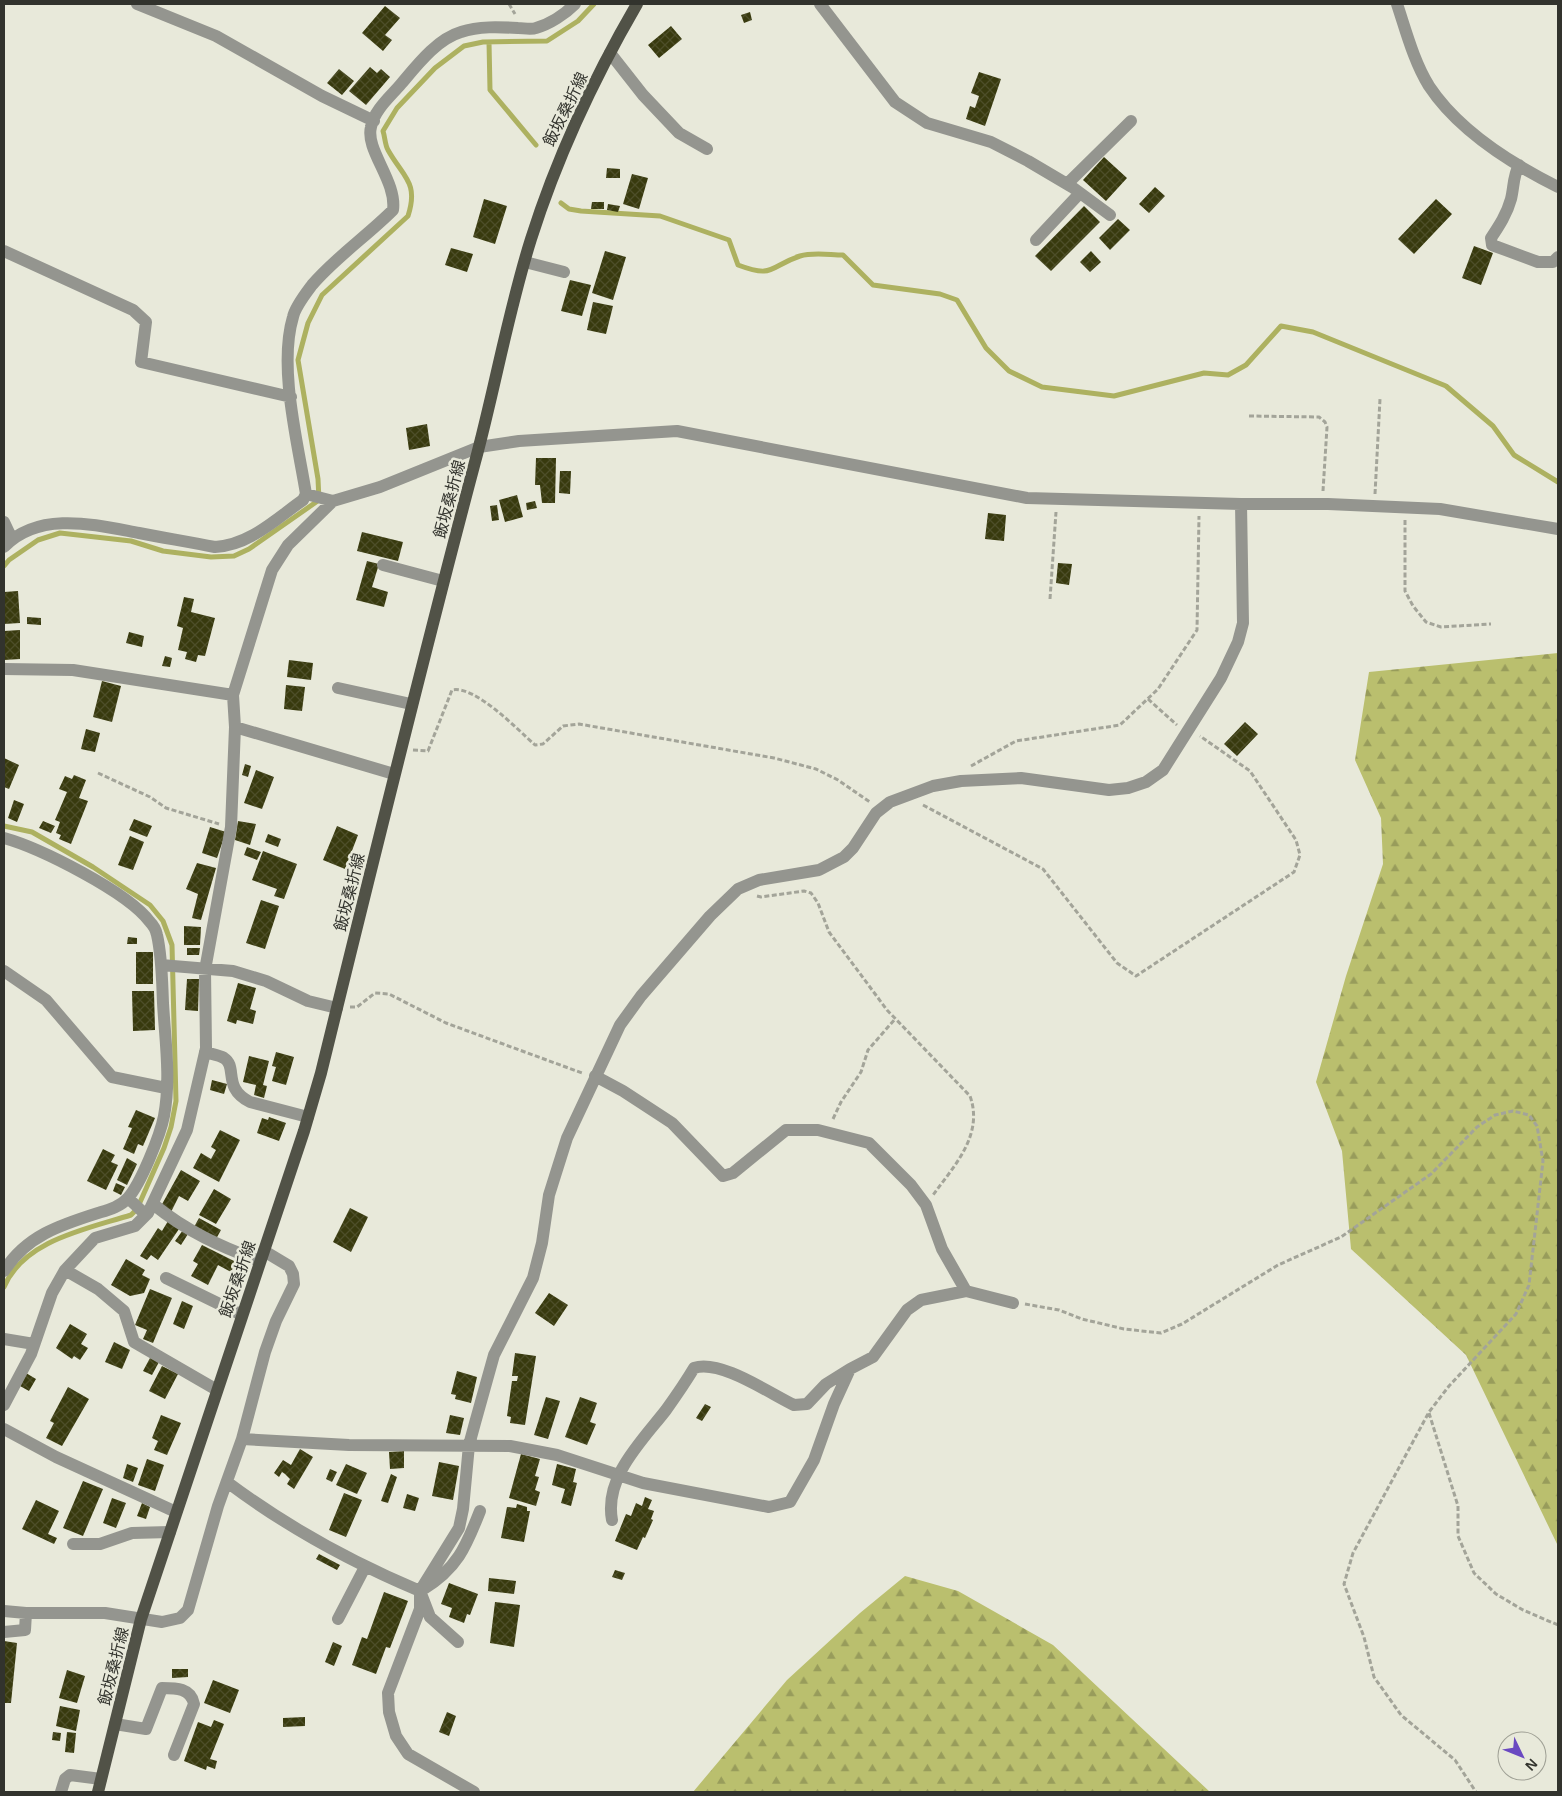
<svg xmlns="http://www.w3.org/2000/svg" width="1562" height="1796" viewBox="0 0 1562 1796" font-family="Arial,'Noto Sans JP',sans-serif">
<style>
.forest{fill:url(#forest-firs)}
.lines{fill:none;stroke-linecap:round;stroke-linejoin:round}
.stream{stroke:#adb160;stroke-width:5}
.building{fill:url(#building-cross-hatch)}
.path{stroke:#a3a499;stroke-width:3;stroke-dasharray:5 2.5;stroke-linecap:butt}
.minor{stroke:#94958f;stroke-width:12}
.major{stroke:#515247;stroke-width:12}
.labels{text-anchor:middle;stroke-width:5;stroke-linejoin:round;paint-order:stroke}
.street-label{font-size:16px;fill:#32332d;stroke:#e8e9da}
</style>
<defs>
<pattern id="forest-firs" width="22" height="20" patternUnits="userSpaceOnUse" patternTransform="scale(1.25)"><rect width="22" height="20" fill="#babf6e"/><path d="M5 1l3.5 6h-7zM16 11l3.5 6h-7z" fill="#989c5b"/></pattern>
<pattern id="building-cross-hatch" width="8" height="8" patternUnits="userSpaceOnUse" patternTransform="scale(1.25)"><rect width="8" height="8" fill="#383a0e"/><path d="M0 0l8 8M0 8l8-8" fill="none" stroke="#4d4e29"/></pattern>
</defs>
<rect width="100%" height="100%" fill="#e8e9da"/>
<path class="forest" d="M1558,653V1546L1466,1355L1351,1249L1342,1151L1316,1082L1346,976L1383,864L1381,818L1355,760L1369,672Z
M905,1576L958,1591L1053,1645L1210,1792H693L787,1680L860,1613Z"/>
<g class="lines">
<path class="stream" d="M489,42L490,90L536,145
M561,203L569,209L581,211L660,216L729,240L738,265C775,279 769,266 800,256C813,252 830,255 843,255L873,285L940,294L957,300L986,348L1009,371L1042,387L1114,396L1204,373L1228,375L1246,365L1281,326L1313,332L1446,386L1493,426L1514,455L1558,482
M4,566L9,560L38,540L60,533L131,541L163,551L211,557L234,556L249,549L319,500L318,479L298,360L308,323L322,295L408,216C419,182 403,177 388,150C385,145 385,137 383,131L397,108L435,68L464,46L483,42L547,41L578,21L594,4
M4,826L32,832L93,867L150,905L163,921L172,945L176,1101L171,1127L164,1148L137,1209L131,1215C87,1229 24,1240 4,1287"/>
</g>
<path class="building" d="M385,6L400,18L385,35L392,40L383,51L362,33Z
M750,12L752,20L744,23L741,15Z
M671,26L682,39L659,58L648,45Z
M370,67L377,73L381,69L390,77L366,105L349,91Z
M339,69L354,81L342,95L327,83Z
M979,72L1001,79L985,126L966,119L970,106L975,108L979,96L971,93Z
M1104,157L1127,178L1106,201L1083,180Z
M607,168L620,169V178H606Z
M632,174L648,178L639,209L623,204Z
M1155,187L1165,196L1149,213L1139,204Z
M484,199L507,206L495,244L473,237Z
M1436,199L1452,214L1414,254L1398,239Z
M592,202H604V209H591Z
M608,204L620,206L618,212L607,210Z
M1084,206L1100,222L1051,271L1035,256Z
M1118,219L1130,230L1110,250L1099,238Z
M1474,246L1493,253L1481,285L1462,278Z
M451,248L473,254L467,272L445,265Z
M605,251L626,257L613,300L592,293Z
M1091,251L1101,262L1090,272L1080,262Z
M570,280L591,285L582,316L561,311Z
M593,302L613,306L606,334L587,330Z
M427,424L430,446L409,450L406,428Z
M536,458H556L555,503H542L540,485H535Z
M560,471H571L570,494L559,493Z
M517,495L523,517L505,522L499,500Z
M535,501L537,508L527,510L526,503Z
M497,505L499,520L492,521L490,506Z
M988,513L1006,515L1004,541L985,539Z
M362,532L403,542L398,561L357,551Z
M367,561L379,564L372,587L388,592L384,607L356,600Z
M1058,563L1072,564L1069,585L1056,583Z
M18,591L20,623L4,624V592Z
M184,597L194,599L191,612L215,618L205,656L198,655L196,662L185,659L187,652L178,650L183,628L177,626Z
M27,617L41,618V625L27,624Z
M20,630V659L4,660V631Z
M129,632L144,636L142,647L126,643Z
M165,656L172,658L170,667L162,666Z
M289,660L313,663L311,680L287,677Z
M102,681L121,686L112,722L93,717Z
M286,685L305,687L302,711L284,709Z
M1245,722L1258,734L1237,756L1224,744Z
M86,729L100,733L95,752L81,749Z
M4,758L19,765L9,789L4,787Z
M245,764L251,766L248,777L242,775Z
M256,770L274,777L262,809L244,803Z
M74,775L86,780L79,798L88,801L71,844L59,839L61,835L56,833L60,822L55,820L67,792L59,789L65,776L72,779Z
M14,800L24,804L17,822L8,818Z
M134,819L152,826L147,837L129,830Z
M43,821L55,826L51,833L39,828Z
M238,821L256,824L250,845L235,840Z
M337,826L358,835L345,869L323,860Z
M210,827L226,832L217,858L202,853Z
M268,834L281,839L278,847L265,842Z
M130,836L144,842L133,870L118,865Z
M247,847L261,852L257,860L244,855Z
M263,851L297,864L284,899L274,896L277,889L252,880Z
M197,863L216,868L201,920L192,918L198,894L186,889Z
M261,900L279,906L265,949L246,943Z
M184,926L201,927L200,945H184Z
M128,937L137,938V944H127Z
M187,948H200L199,955H187Z
M136,952H153V984H136Z
M187,979H199L198,1011L185,1010Z
M238,983L256,988L250,1009L256,1011L253,1024L237,1020L236,1024L227,1021Z
M132,991H154L155,1030L133,1031Z
M276,1052L294,1057L286,1085L272,1081L276,1067L272,1066Z
M249,1056L269,1061L263,1085L267,1086L264,1098L254,1095L256,1085L243,1082Z
M212,1080L227,1084L224,1094L210,1090Z
M136,1110L155,1118L143,1146L138,1144L134,1154L123,1149L132,1128L128,1127Z
M269,1117L286,1123L279,1141L257,1133L262,1118L268,1120Z
M220,1130L240,1140L219,1182L193,1168L201,1153L211,1159L216,1150L211,1147Z
M103,1149L115,1155L111,1162L118,1165L106,1190L87,1181Z
M127,1158L137,1164L127,1185L117,1180Z
M181,1170L200,1181L188,1201L179,1196L171,1212L161,1206Z
M116,1183L125,1187L121,1195L113,1191Z
M214,1189L231,1199L216,1224L199,1215Z
M350,1208L368,1217L351,1252L333,1242Z
M199,1218L221,1230L216,1239L194,1227Z
M168,1221L179,1229L158,1260L151,1255L147,1260L140,1256L158,1228L162,1231Z
M183,1230L188,1234L181,1245L175,1241Z
M202,1245L236,1262L231,1272L218,1265L208,1285L191,1276L198,1264L193,1261Z
M126,1259L145,1270L142,1275L150,1279L144,1293L130,1296L111,1285Z
M150,1289L172,1298L153,1343L143,1339L147,1330L135,1325Z
M549,1293L568,1305L554,1326L535,1313Z
M182,1301L193,1306L184,1329L173,1324Z
M70,1324L87,1334L81,1344L88,1348L80,1360L74,1356L72,1359L56,1348Z
M114,1342L130,1350L122,1369L105,1362Z
M515,1353L536,1356L525,1425L510,1423L511,1417L507,1416L512,1381H517L518,1376H512Z
M150,1358L159,1362L152,1375L143,1371Z
M162,1366L178,1374L165,1399L149,1391Z
M457,1371L477,1377L471,1403L455,1399L456,1395L451,1394Z
M26,1373L36,1379L29,1391L20,1386Z
M68,1387L89,1399L62,1446L46,1438L54,1423L50,1421Z
M546,1397L560,1401L548,1439L534,1435Z
M580,1397L597,1403L590,1422L596,1424L587,1445L565,1437Z
M705,1404L711,1407L702,1421L696,1418Z
M161,1415L181,1423L167,1455L154,1450L158,1441L152,1438Z
M450,1415L464,1418L460,1435L446,1433Z
M300,1449L313,1457L294,1489L287,1484L290,1479L285,1474L282,1472L279,1477L274,1473L283,1460L291,1465Z
M404,1451V1468L390,1469L389,1452Z
M521,1454L540,1459L535,1476L539,1477L535,1490L540,1492L536,1506L509,1498Z
M147,1459L164,1465L155,1491L138,1485Z
M439,1462L459,1466L453,1500L432,1496Z
M127,1464L138,1468L133,1482L123,1478Z
M346,1464L367,1473L357,1494L336,1485Z
M557,1464L576,1469L573,1482L577,1483L571,1506L561,1503L565,1489L552,1485Z
M330,1469L337,1472L332,1482L326,1479Z
M391,1474L397,1477L388,1503L381,1501Z
M83,1481L103,1489L83,1536L63,1528Z
M344,1493L362,1500L346,1537L329,1530Z
M407,1494L419,1498L415,1511L403,1508Z
M645,1497L652,1500L648,1509L654,1511L651,1519L653,1520L645,1538L643,1537L637,1550L615,1541L626,1514L631,1516L636,1503L642,1506Z
M112,1498L126,1503L116,1528L103,1523Z
M36,1500L59,1511L48,1534L57,1538L54,1544L22,1529Z
M142,1503L150,1507L146,1519L137,1516Z
M517,1504L527,1507V1511H530L524,1542L501,1538L507,1507L516,1508Z
M319,1554L340,1565L337,1570L316,1559Z
M615,1570L625,1573L622,1580L612,1577Z
M489,1578L516,1581L514,1594L488,1591Z
M449,1583L478,1594L470,1615L467,1614L464,1623L449,1617L452,1608L441,1604Z
M384,1592L408,1601L390,1648L386,1647L376,1674L352,1665L362,1637L367,1639Z
M495,1602L520,1605L514,1647L490,1643Z
M4,1641L17,1643L11,1703H4Z
M333,1642L342,1646L334,1666L325,1662Z
M172,1669H188V1677L172,1678Z
M67,1670L85,1676L77,1703L59,1698Z
M213,1680L239,1690L230,1713L204,1703Z
M60,1706L80,1710L76,1731L56,1726Z
M447,1712L456,1716L449,1736L439,1732Z
M305,1717V1726L283,1727V1718Z
M214,1720L224,1724L210,1759L217,1761L215,1769L207,1766L206,1770L184,1761L198,1722L211,1727Z
M53,1732L61,1733L60,1741L52,1740Z
M67,1732L76,1733L74,1753L65,1752Z"/>
<g class="lines">
<path class="path" d="M509,4L515,14
M1249,416L1319,417L1325,422L1327,427L1323,491
M1375,494L1380,399
M1405,520V591L1413,606L1426,622L1441,627L1491,624
M1050,599L1056,512
M1148,699L1177,725
M413,750L428,751L452,690C475,685 517,729 535,745L543,744L563,726L579,724L774,758L816,769L838,780L870,802
M971,766L1016,741L1120,725L1158,689L1197,630L1199,516
M98,773L150,797L166,808L219,824
M923,805L1043,869L1117,963L1136,976L1294,872L1300,855L1296,840L1250,771L1200,736
M757,896L761,897L804,891L811,893L818,903L829,932L887,1010L970,1096C984,1135 954,1166 933,1195
M350,1007H357L375,993L389,994L446,1023L582,1073
M833,1119L841,1102L861,1072L868,1050L895,1019
M1025,1304L1059,1310L1082,1319L1124,1329L1161,1333L1182,1324L1278,1265L1341,1237L1431,1174L1477,1127L1495,1115L1513,1111L1529,1115L1537,1126L1543,1161L1529,1285L1516,1314L1449,1386L1429,1412L1353,1553L1344,1584L1364,1637L1374,1677L1401,1715L1455,1760L1476,1792
M1429,1413L1458,1506V1536L1474,1573L1496,1594L1523,1610L1558,1625"/>
<path class="minor" d="M137,4L216,36L322,96L374,121
M820,4L895,102L927,123L991,142L1028,161L1072,187L1110,215
M1397,4C1406,31 1414,62 1429,86C1458,130 1512,164 1558,187
M610,53L643,95L679,133L707,149
M1519,165C1513,176 1514,187 1511,199C1507,214 1499,226 1491,238L1492,245L1538,262H1553L1558,257
M1067,184L1131,121
M1036,240L1080,193
M4,251L133,310L146,322L141,362L291,397
M525,262L564,272
M306,494L333,501L380,487L479,447L519,441L677,431L1027,498L1241,504H1328L1440,509L1558,529
M4,522L12,539
M4,547C39,510 96,525 139,533C165,538 190,542 215,547C250,545 276,519 303,500L306,494C298,444 278,367 293,317C295,307 306,293 312,285C336,257 367,236 393,210C397,181 365,150 371,127C374,110 391,96 401,84C417,65 437,39 461,32C479,26 499,27 518,28C523,28 531,30 536,28C550,24 565,14 575,4
M383,565L443,581
M4,669L73,670L233,695
M338,688L411,704
M235,727L394,774
M4,838C40,848 128,892 150,922C153,925 156,930 157,935C162,957 162,980 163,1003C165,1039 171,1079 164,1116C160,1136 141,1183 128,1198C120,1207 108,1210 98,1213C60,1225 26,1236 4,1271
M161,965L233,971L266,981L308,1001L337,1008
M4,971L46,1000L112,1077L166,1088
M205,1052C211,1054 219,1055 224,1058C238,1067 222,1088 250,1102L308,1117
M595,1076L623,1091L672,1123L723,1176L733,1173L786,1130H818L869,1143L911,1185L926,1205L942,1249L966,1291L1013,1303
M128,1198L146,1215
M153,1204C186,1231 221,1247 260,1261
M65,1270L98,1289L124,1311L134,1342L217,1390
M166,1278L242,1315
M4,1339L34,1344
M4,1405L31,1354L52,1293L65,1270L95,1238L135,1226L148,1213L187,1130L206,1048L205,970L231,827L235,727L233,695L272,570L288,545L333,501
M4,1429L56,1457L176,1512
M242,1439L349,1445L510,1446L557,1455L643,1483L769,1507L790,1502L814,1460L834,1404L850,1369L873,1357L907,1310L921,1300L966,1291
M227,1482C287,1527 351,1562 420,1591L430,1617L458,1642
M612,1520C604,1477 642,1441 666,1410C676,1396 685,1383 694,1368C720,1359 769,1393 794,1405L807,1404L826,1384L850,1369
M73,1544H100L132,1533L170,1532
M422,1590C457,1569 466,1547 480,1511
M4,1611L26,1613H105L162,1622L180,1618L188,1610L218,1506L242,1439L265,1352L276,1321L294,1284L293,1274L289,1266L264,1251
M338,1619L365,1567
M4,1632L25,1630L26,1613
M115,1724L146,1729L162,1688C176,1688 191,1688 194,1704L174,1755
M61,1792L65,1779L70,1775L101,1779
M474,1792L408,1754L396,1736L389,1712L388,1693L420,1609V1591L459,1528L463,1509L469,1445L475,1423L494,1355L533,1278L542,1243L549,1195L567,1138L620,1025L641,996L710,916L738,889L759,880L819,870L844,857L853,848L876,813L890,802L933,786L961,781L1021,778L1109,790L1128,788L1146,782L1163,770L1221,678L1238,642L1243,623L1241,504"/>
<path class="major" d="M98,1792L141,1619L304,1131L321,1073C371,869 421,665 475,462C495,388 508,312 531,239C557,157 594,78 637,4"/>
</g>
<g class="labels">
<g class="street-label">
<text transform="translate(565 109) rotate(-64)" y="6">飯坂桑折線</text>
<text transform="translate(449 499) rotate(-75)" y="6">飯坂桑折線</text>
<text transform="translate(349 892) rotate(-76)" y="6">飯坂桑折線</text>
<text transform="translate(237 1279) rotate(-71)" y="6">飯坂桑折線</text>
<text transform="translate(113 1666) rotate(-76)" y="6">飯坂桑折線</text>
</g>
</g>
<rect width="1562" height="1796" fill="none" stroke="#32332d" stroke-width="10"/>
<g transform="translate(1522 1756) rotate(133)"><circle r="24" fill="#e8e9da" stroke="#9fa095"/>
<path d="M0-4L9 19L0 12L-9 19Z" fill="#6a49c1"/>
<text y="-8" font-size="14" font-weight="bold" text-anchor="middle" fill="#32332d">N</text>
</g>
</svg>
